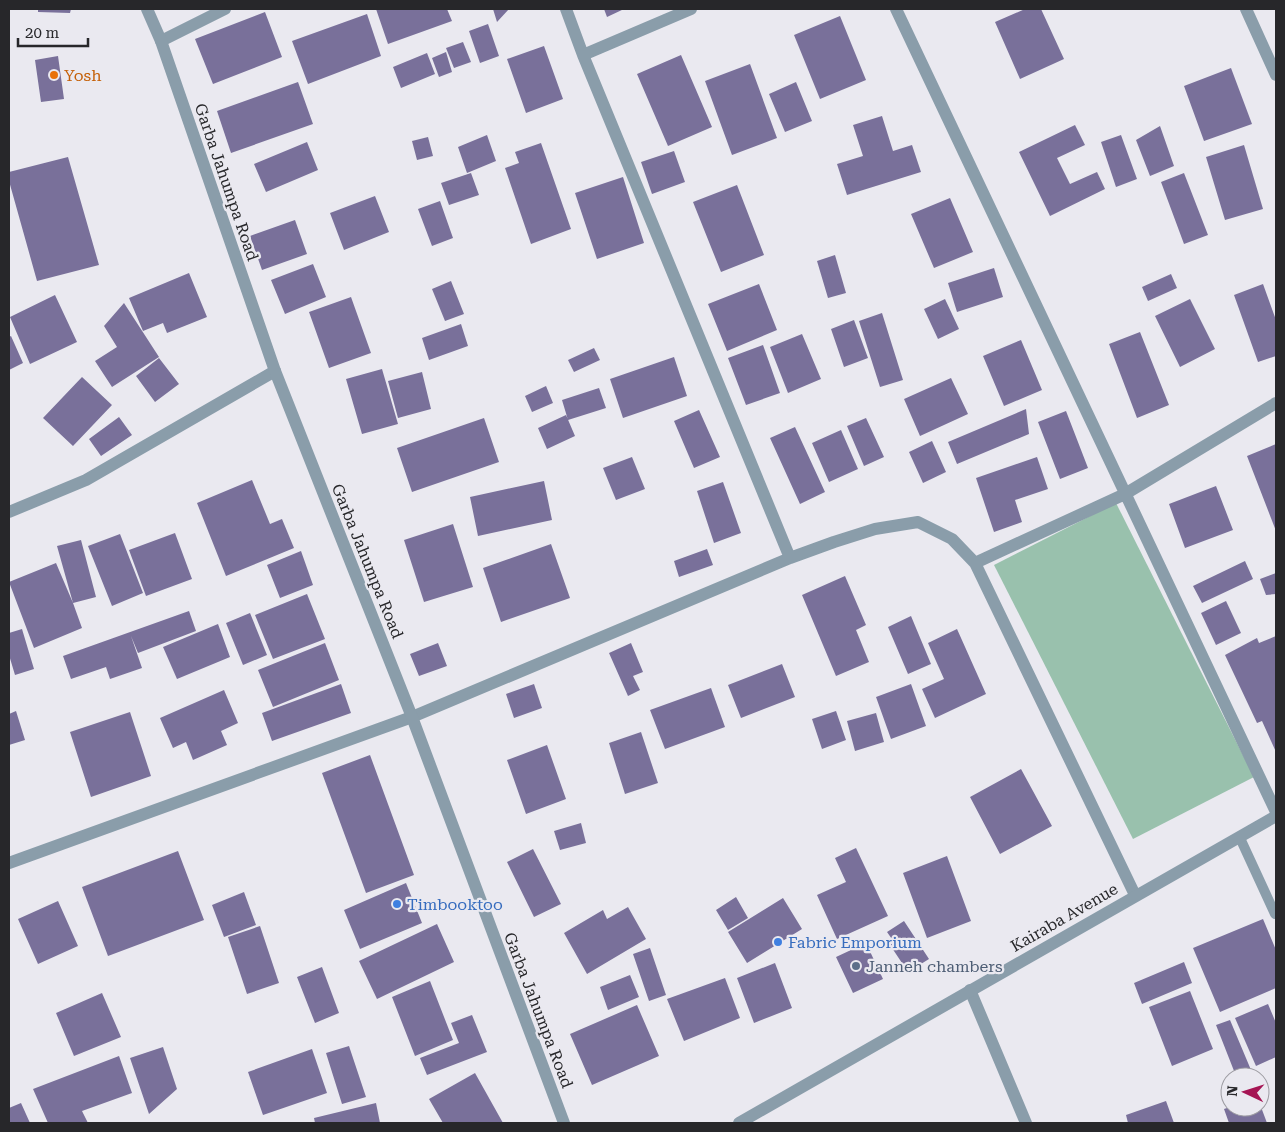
<svg xmlns="http://www.w3.org/2000/svg" width="1285" height="1132" viewBox="0 0 1285 1132" font-family="'Roboto Serif',serif">
<style>
.green{fill:#99c1ad}
.building{fill:#79709a}
.lines{fill:none;stroke-linecap:round;stroke-linejoin:round}
.service{stroke:#8a9daa;stroke-width:10}
.minor{stroke:#8a9daa;stroke-width:12}
.tertiary{stroke:#8a9daa;stroke-width:12}
.food-dot{fill:#e8710a;stroke:#eae9f0;stroke-width:2}
.shop-dot{fill:#3f7fe0;stroke:#eae9f0;stroke-width:2}
.service-dot{fill:#5c6f8a;stroke:#eae9f0;stroke-width:2}
.labels{text-anchor:middle;stroke-width:4.5;stroke-linejoin:round;paint-order:stroke}
.food-label{font-size:16px;fill:#c56008;stroke:#eae9f0;text-anchor:start}
.street-label{font-size:16px;fill:#27272a;stroke:#eae9f0}
.shop-label{font-size:16px;fill:#366cbe;stroke:#eae9f0;text-anchor:start}
.service-label{font-size:16px;fill:#4e5e75;stroke:#eae9f0;text-anchor:start}
</style>
<rect width="100%" height="100%" fill="#eae9f0"/>
<path class="green" d="M1116,503L1254,777L1133,839L994,565Z"/>
<path class="building" d="M38,9H71L70,13L38,12Z
M376,9H447L452,21L388,44Z
M493,9H509L497,22Z
M604,9H624L607,17Z
M1025,9H1041L1064,59L1020,79L995,22Z
M265,12L282,57L213,84L195,39Z
M367,14L381,56L308,84L292,41Z
M840,16L866,80L820,99L794,35Z
M488,24L499,56L480,63L469,31Z
M463,42L471,62L454,68L446,48Z
M544,46L563,99L526,113L507,59Z
M446,52L452,72L439,77L432,58Z
M427,53L435,74L401,88L393,67Z
M681,55L712,127L668,146L637,74Z
M58,56L64,99L41,102L35,60Z
M750,64L777,138L732,155L705,81Z
M1231,68L1252,124L1204,141L1184,86Z
M298,82L313,124L231,153L217,111Z
M796,82L812,121L785,132L769,94Z
M882,116L893,151L912,145L921,172L847,195L837,164L863,156L853,125Z
M1075,125L1085,145L1057,158L1070,184L1097,172L1105,189L1050,216L1019,152Z
M1160,126L1174,166L1150,176L1136,140Z
M487,135L496,161L467,173L458,147Z
M1121,135L1137,179L1116,187L1101,142Z
M428,137L433,156L417,160L412,141Z
M307,142L318,170L266,192L254,164Z
M541,143L571,229L531,244L505,168L519,163L515,152Z
M1244,145L1263,209L1225,220L1206,157Z
M674,151L685,182L652,194L641,162Z
M68,157L99,265L37,281L9,181V172Z
M471,173L479,195L449,205L441,183Z
M1184,173L1208,235L1184,244L1161,182Z
M623,177L644,243L597,259L575,193Z
M737,185L764,255L721,272L693,202Z
M375,196L389,232L344,250L330,213Z
M950,198L973,252L934,268L911,214Z
M440,201L453,238L432,246L418,209Z
M295,220L307,254L262,270L250,236Z
M835,255L846,293L828,298L817,261Z
M313,264L326,297L285,314L271,280Z
M994,268L1003,297L957,312L948,283Z
M189,273L207,317L167,333L163,323L143,331L129,298Z
M1171,274L1177,288L1148,301L1142,287Z
M451,281L464,314L445,321L432,289Z
M759,284L777,330L727,351L708,304Z
M1263,284L1276,320V356L1258,362L1234,295Z
M55,295L77,342L30,364L10,317Z
M351,297L371,353L329,368L309,312Z
M945,299L959,329L938,339L924,309Z
M1190,299L1215,349L1180,367L1155,316Z
M124,303L159,357L112,387L95,361L117,347L104,326Z
M882,313L903,380L880,387L859,321Z
M854,320L868,358L844,367L831,329Z
M461,324L468,346L429,360L422,338Z
M1140,332L1169,405L1137,418L1109,344Z
M802,334L821,379L788,393L770,347Z
M11,336L23,363L9,370V337Z
M1021,340L1042,390L1004,406L983,356Z
M763,345L780,393L746,405L728,358Z
M594,348L600,360L574,372L568,360Z
M674,357L687,396L623,418L610,379Z
M159,358L179,384L155,402L136,376Z
M382,369L398,424L362,434L346,379Z
M422,372L431,409L398,418L388,381Z
M82,377L112,405L73,446L43,418Z
M951,378L968,414L920,436L904,399Z
M546,386L553,403L532,412L525,396Z
M599,388L606,408L568,420L562,400Z
M1026,409L1029,434L957,464L948,442Z
M699,410L720,457L694,468L674,421Z
M1066,411L1088,468L1060,479L1038,422Z
M566,415L575,436L547,449L538,428Z
M119,417L132,435L101,456L89,439Z
M484,418L499,462L412,492L397,448Z
M866,418L884,457L864,466L847,426Z
M795,427L825,492L800,504L770,438Z
M841,430L858,469L829,482L812,443Z
M932,441L946,472L923,483L909,452Z
M1276,444V531L1247,456Z
M632,457L645,489L616,500L603,468Z
M1037,457L1048,489L1015,500L1022,522L994,532L976,478Z
M252,480L270,524L282,519L294,548L226,576L197,503Z
M544,481L552,520L478,536L470,497Z
M723,482L741,533L714,543L697,491Z
M1216,486L1233,530L1185,548L1169,504Z
M453,524L473,587L424,602L404,540Z
M175,533L192,579L146,596L129,550Z
M120,534L143,593L112,606L88,546Z
M81,540L96,597L73,603L82,628L34,648L9,582L56,563L73,603L57,546Z
M551,544L570,598L501,622L483,568Z
M707,549L713,565L679,577L674,561Z
M301,551L313,585L280,598L267,565Z
M1245,561L1253,579L1202,603L1193,586Z
M1276,573V594L1266,595L1260,579Z
M845,576L866,625L856,630L869,662L836,676L802,595Z
M307,594L325,639L273,659L255,615Z
M1226,601L1241,633L1216,645L1201,613Z
M189,611L196,631L138,653L131,636L142,668L110,679L106,667L71,679L63,656Z
M250,613L267,655L243,665L226,623Z
M911,616L931,664L908,674L888,627Z
M218,624L230,657L177,679L163,647Z
M22,629L34,669L15,675L9,655V633Z
M957,629L986,694L935,718L922,689L944,679L928,643Z
M1276,636V752L1262,721L1257,723L1225,655L1257,638L1259,643Z
M325,643L339,680L273,707L258,670Z
M438,643L447,666L419,676L410,654Z
M631,643L643,672L633,676L640,690L628,696L609,653Z
M782,664L795,697L741,718L728,685Z
M341,684L351,713L272,741L262,713Z
M534,684L542,708L514,718L506,694Z
M911,684L926,726L891,739L876,697Z
M711,688L725,727L665,749L650,710Z
M224,690L238,723L221,731L227,745L193,760L186,742L173,748L160,718Z
M16,711L25,740L9,745V714Z
M836,711L846,740L822,749L812,719Z
M130,712L151,776L91,797L70,732Z
M876,713L884,742L855,751L847,721Z
M641,732L658,783L625,794L609,743Z
M547,745L566,799L526,814L507,760Z
M370,755L414,875L366,893L322,773Z
M1021,769L1052,826L1000,854L970,797Z
M581,823L586,843L560,850L554,831Z
M856,848L888,916L837,939L817,895L846,882L835,858Z
M533,849L561,904L534,917L507,862Z
M178,851L204,920L108,956L82,887Z
M947,856L971,921L927,938L903,873Z
M406,883L422,923L360,949L344,910Z
M244,892L256,925L224,937L212,905Z
M736,897L748,918L728,930L716,910Z
M783,898L802,929L747,963L728,932Z
M58,901L78,946L38,964L18,919Z
M628,907L646,939L587,974L564,933L603,910L607,919Z
M1263,919L1276,950V988L1220,1012L1193,948Z
M904,921L929,959L908,972L890,945L894,942L887,932Z
M437,924L454,962L377,999L359,961Z
M260,926L279,983L247,994L228,937Z
M866,943L883,979L853,993L836,957Z
M650,948L666,995L649,1001L633,954Z
M1184,962L1192,983L1142,1004L1134,983Z
M775,963L792,1008L754,1023L737,978Z
M322,967L339,1013L315,1023L297,977Z
M630,975L639,997L608,1010L600,987Z
M725,978L740,1018L684,1041L667,999Z
M430,981L453,1040L415,1056L392,997Z
M1190,991L1213,1049L1172,1066L1149,1007Z
M102,993L121,1037L74,1056L56,1013Z
M1268,1004L1276,1023V1057L1256,1066L1235,1018Z
M637,1005L659,1056L592,1085L570,1034Z
M472,1015L487,1052L427,1075L420,1058L459,1043L451,1023Z
M1230,1020L1251,1070L1236,1076L1216,1025Z
M349,1046L366,1097L342,1104L326,1053Z
M163,1047L177,1089L149,1114L130,1058Z
M312,1049L327,1093L263,1115L248,1072Z
M119,1056L132,1093L82,1111L88,1123H48L33,1089Z
M475,1073L503,1123H443L429,1099Z
M1166,1101L1174,1123H1128L1126,1115Z
M21,1103L30,1123H9V1108Z
M376,1103L380,1123H315L314,1118Z
M1230,1107H1261L1267,1123H1229L1224,1109Z"/>
<g class="lines">
<path class="service" d="M1240,838L1275,914"/>
<path class="minor" d="M566,9L583,55L790,558
M896,9L1276,812
M1246,9L1276,75
M161,41L225,9
M583,55L691,9
M9,512L86,480L275,371
M975,563L1125,494L1276,403
M9,863L412,717L790,558L834,542L875,529L918,522L952,539L975,563L1135,895
M970,990L1026,1123"/>
<path class="tertiary" d="M147,9L161,41L275,371L412,717L564,1123
M739,1123L1276,816"/>
</g>
<circle class="food-dot" cx="54" cy="75" r="5"/>
<g class="shop-dot">
<circle cx="397" cy="904" r="5"/>
<circle cx="778" cy="942" r="5"/>
</g>
<circle class="service-dot" cx="856" cy="966" r="5"/>
<g class="labels">
<g class="food-label">
<text x="64" y="81">Yosh</text>
</g>
<g class="street-label">
<text transform="translate(227 182) rotate(71)" y="6">Garba Jahumpa Road</text>
<text transform="translate(368 561) rotate(68)" y="6">Garba Jahumpa Road</text>
<text transform="translate(1064 917) rotate(-30)" y="6">Kairaba Avenue</text>
<text transform="translate(539 1010) rotate(69)" y="6">Garba Jahumpa Road</text>
</g>
<g class="shop-label">
<text x="407" y="910">Timbooktoo</text>
<text x="788" y="948">Fabric Emporium</text>
</g>
<g class="service-label">
<text x="866" y="972">Janneh chambers</text>
</g>
</g>
<rect width="1285" height="1132" fill="none" stroke="#27272a" stroke-width="20"/>
<g transform="translate(1245 1092) rotate(274)"><circle r="24" fill="#eae9f0" stroke="#9c9ba1"/>
<path d="M0-4L9 19L0 12L-9 19Z" fill="#a51453"/>
<text y="-8" font-size="14" font-weight="bold" text-anchor="middle" fill="#27272a">N</text>
</g>
<path d="M18 38v8h70v-8" fill="none" stroke="#27272a" stroke-width="2.5"/>
<text x="25" y="38" font-size="15" fill="#27272a" stroke="#eae9f0" stroke-width="4" paint-order="stroke">20 m</text>
</svg>
